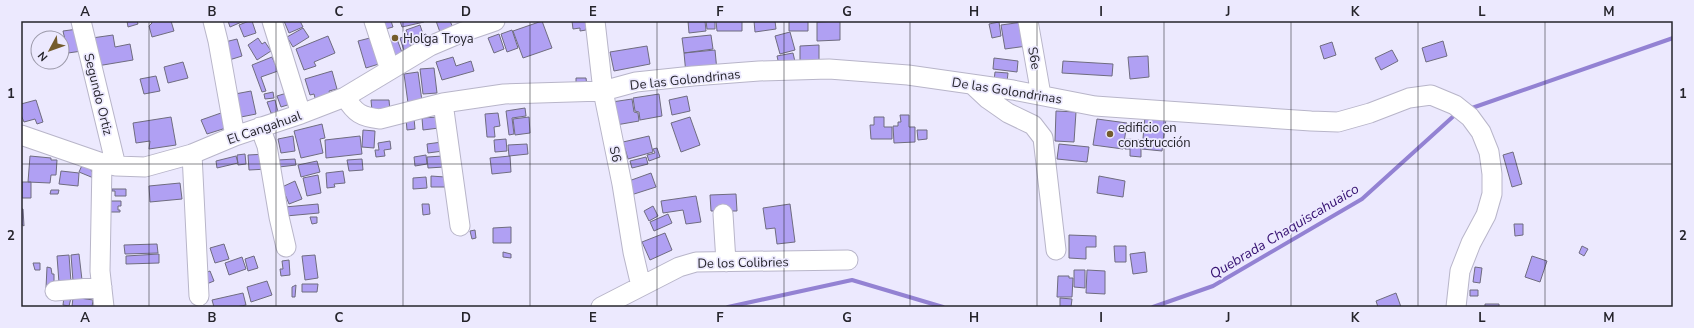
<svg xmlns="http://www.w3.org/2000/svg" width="1694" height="328" viewBox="0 0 1694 328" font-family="'Nunito Sans',sans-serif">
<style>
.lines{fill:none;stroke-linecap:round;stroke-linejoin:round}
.stream{stroke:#9382d3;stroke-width:4}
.building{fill:#b0a0f3;stroke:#6f6c7f}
.minor-casing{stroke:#b8b5c9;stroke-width:21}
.minor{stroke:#fff;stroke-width:19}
.grid{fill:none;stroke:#25242b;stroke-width:1;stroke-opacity:0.55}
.poi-dot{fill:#745c2c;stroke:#ece9fe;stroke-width:1.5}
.labels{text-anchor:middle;stroke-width:3.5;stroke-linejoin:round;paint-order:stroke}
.poi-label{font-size:13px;fill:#25242b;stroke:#ece9fe;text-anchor:start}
.street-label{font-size:13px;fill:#25242b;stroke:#ece9fe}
.water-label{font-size:14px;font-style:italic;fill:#351071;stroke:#ece9fe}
.neatline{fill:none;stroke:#25242b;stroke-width:1.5}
.grid-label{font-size:13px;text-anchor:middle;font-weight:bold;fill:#25242b}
</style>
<rect width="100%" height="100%" fill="#ece9fe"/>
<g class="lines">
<path class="stream" d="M1469,109L1673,38
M728,307L852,280L943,307
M1153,307L1213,286L1362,199L1457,113"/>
</g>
<path class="building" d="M127,21H137L138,24L128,27Z
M151,21H171L174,31L152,37L149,26L152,23Z
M228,21H244L230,27Z
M249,21H252L256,33L244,37L239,25Z
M284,21H300L303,27L289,33Z
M375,21H391L393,27L378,31Z
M400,21H424V22L402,27Z
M436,21H450L454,30L441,35Z
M542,21L552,48L523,58L513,31Z
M572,21H589L590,27L586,28V30L580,31V28L573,29Z
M688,21H705L706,31L689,33Z
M706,21H715V29H707Z
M716,21H742V31H717Z
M754,21H775L776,29L755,32Z
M789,21H808V31H789Z
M840,21V40L817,41V22Z
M999,22L1001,36L992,38L989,24Z
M1023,22L1027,46L1005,49L1001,25Z
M420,25L423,34L409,39L406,30Z
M303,28L309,37L293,47L287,37Z
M78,29L82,51L68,53L63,31Z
M512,30L518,48L507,52L501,34Z
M790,32L795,50L780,54L775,36Z
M426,34L430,43L414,49L410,40Z
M499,34L504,49L494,53L488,38Z
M113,35L115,47L130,44L133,60L97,66L92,38Z
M711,35L713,49L684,53L682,38Z
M328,36L335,53L314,62L316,66L304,70L296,49Z
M407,36L413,52L405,54L400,38Z
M374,37L382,63L366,68L358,41Z
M258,38L262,44L265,42L271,51L257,60L248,45Z
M237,39L242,56L226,61L221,43Z
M397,39L404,58L394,61L388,42Z
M1443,41L1447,56L1426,62L1422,48Z
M1332,42L1336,55L1324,59L1320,46Z
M819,45V62H800V46Z
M647,46L650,64L614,71L610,52Z
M715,50L717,71L686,74L684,53Z
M1392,50L1398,61L1381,70L1375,58Z
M793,53L796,66L780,69L777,56Z
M1148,56L1149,77L1130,79L1128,57Z
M272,57L278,71L261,77L266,91L262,92L252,65Z
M453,57L456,66L471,61L474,71L442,80L436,62Z
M994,58L1018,61L1017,72L993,69Z
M1063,61L1113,64L1112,76L1062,73Z
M183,62L188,78L168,83L164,67Z
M434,68L437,93L423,94L420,69Z
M332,71L337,89L329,91L330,94L315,98L314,94L310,95L305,79Z
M418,72L422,101L408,103L404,74Z
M995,72L1008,73L1007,82L994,81Z
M156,76L160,91L144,94L140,79Z
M576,78H586L587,86H576Z
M251,91L256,114L241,117L235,94Z
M273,92L274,98L265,99L264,94Z
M290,92L294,103L281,107L277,96Z
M659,94L662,116L640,120L639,112L635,111L633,98Z
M687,96L690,111L672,115L669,100Z
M632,99L634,112L638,113L639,121L616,125L612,102Z
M36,100L43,122L37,124L35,119L24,122L21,115V104Z
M275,100L278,112L271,113L267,102Z
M371,100H389L390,111H372Z
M525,108L526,116L512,118L514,134L509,135L506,111Z
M1056,111L1076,112L1074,142L1055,141Z
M221,113L226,128L207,134L201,120Z
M498,113L500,126L494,127L495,137H487L485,114Z
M900,115H909V127H915V142L894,143L893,126H898V122H901Z
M171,117L176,145L149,149L150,141L136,143L133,123Z
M438,117L439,128L423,130L422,118Z
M529,117L530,133L515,135L513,119Z
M690,117L700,145L681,152L671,123Z
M874,117H884V127H892V139H871L870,125H874Z
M1145,117L1166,119L1162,151L1142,149Z
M414,118L415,129L407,130L406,119Z
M1097,119L1127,123L1123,149L1093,145Z
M322,124L325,138L320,139L323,153L301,158L294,131Z
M363,130L375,131L374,148L362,147Z
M917,130H927V139L918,140Z
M293,136L295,151L281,153L278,139Z
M360,136L362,154L326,158L325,140Z
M649,136L653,152L628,159L623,142Z
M506,139L507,151L495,152L494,140Z
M1126,139L1141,140V157L1130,156V149H1125Z
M390,141L391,149L384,150L385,156L376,157L375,150H379L378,143Z
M442,142L443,151L428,153L427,144Z
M527,144L528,154L509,156L508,145Z
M1059,144L1089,147L1087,162L1057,159Z
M657,148L660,157L649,161L647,155L655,153L653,149Z
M1513,152L1522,184L1512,187L1503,155Z
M245,154L246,164L238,165L237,155Z
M267,154L268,169L249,170L248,155Z
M426,155L427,164L415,166L414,157Z
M30,156L51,158V160H57L56,175H51L50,183L28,182Z
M236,156L238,163L217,168L216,161Z
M443,156L444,167L428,168L427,157Z
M510,156L511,172L492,174L490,158Z
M646,157L648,164L632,168L630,161Z
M295,159L296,165L279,167L278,160Z
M362,159L363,170L349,171L347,160Z
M317,161L320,172L301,177L298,165Z
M83,163L93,167L91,171L98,174L96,179L79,172Z
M61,171L79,173L78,186L59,184Z
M343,171L345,183L334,184L335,187L327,188L326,173Z
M651,173L656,187L631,195L626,182Z
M318,175L321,193L307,196L303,178Z
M431,176L445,177V187H431Z
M1099,176L1125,181L1123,197L1097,193Z
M426,177L427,188L413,189V178Z
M295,181L302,199L289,204L282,187Z
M22,182H31V198H22Z
M180,183L182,199L150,202L149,186Z
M112,189H126V196H115V191H112Z
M51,190H59L58,194H50Z
M736,194L737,211H711L710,195Z
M696,196L701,222L686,224L683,210L663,213L661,201Z
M109,201H121V206H118V210H120V212H109Z
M318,204L319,213L286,216L285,207Z
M422,204H429L430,214L423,215Z
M790,204L795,242L777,244L775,228L766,229L763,208Z
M653,206L658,216L649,221L644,211Z
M21,209H23L24,226L21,224Z
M668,214L672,223L654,231L650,222Z
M310,217H317V223L312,224Z
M1514,224H1523V235L1515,236Z
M511,227V243H493V228Z
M475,230L476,238L472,239L470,231Z
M665,233L672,250L650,260L642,242Z
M1069,235L1096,236V247H1086V259L1069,258Z
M157,244L158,253L125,254L124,245Z
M224,244L229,259L215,263L210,248Z
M1114,246H1126V262H1115Z
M1582,246L1588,249L1584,256L1579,253Z
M503,252L511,254V258L503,257Z
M1145,252L1147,272L1133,274L1130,254Z
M79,254L82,280L73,281L71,255Z
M159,254V263L126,264V256Z
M69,255L71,282L59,283L57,256Z
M315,255L318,278L305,280L302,256Z
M254,256L258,268L248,271L245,259Z
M1532,256L1547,261L1540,282L1525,277Z
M242,257L246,269L229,275L225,263Z
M289,260L290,275L281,276L280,269H283L282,261Z
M33,263H40V270H35Z
M47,267L51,268L52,274H54V287L46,288Z
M1475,267L1482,268L1480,283L1473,282Z
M1074,270H1085V288L1074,287Z
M1087,270L1105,271V294L1086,293Z
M210,271L214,281L204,285L200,275Z
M1058,276H1069V278H1073L1072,297H1057Z
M267,281L272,295L251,302L247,287Z
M302,284H318L317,292H302Z
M296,285L295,297H292V287Z
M1470,290H1478V296H1470Z
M243,293L246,305L236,307H214L212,300Z
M1396,293L1401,307H1378L1376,301Z
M64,297L71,298L69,306L63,305Z
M73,297L93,300L92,307H72Z
M1060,298L1072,299L1071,307H1060Z
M1485,304H1499V307H1485Z"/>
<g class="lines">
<g class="minor-casing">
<path id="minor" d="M81,21L116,166
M213,21L218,41L235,136
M272,21L301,114
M374,21L390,70
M595,21L603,91L622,184L633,252L641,286
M1028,21L1041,95
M972,84L988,99L1008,113L1033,125L1043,138L1056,250
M345,97C355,113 361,117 380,119L443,103L504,94L603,91L636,82L693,76L759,71L829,69L908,75L1013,90L1095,106L1311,121L1338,122L1370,113L1409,98L1431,95L1455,105L1470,117L1481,132L1489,152L1492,174V194L1486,215L1471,243L1460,271L1456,307
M443,103L460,226
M260,127L267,146L279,217L286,247
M21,135L102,163L116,166L145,167L192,154L235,136L301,114L345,97L430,46L463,32L495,21
M192,154L199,296
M102,163L100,271L104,307
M723,214L726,262
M55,291L102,287
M601,307L679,267L696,262L848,260"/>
</g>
<use href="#minor" class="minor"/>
</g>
<path class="grid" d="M149,21V307M276,21V307M403,21V307M530,21V307M657,21V307M784,21V307M910,21V307M1037,21V307M1164,21V307M1291,21V307M1418,21V307M1545,21V307M21,164H1673"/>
<g class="poi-dot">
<circle cx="395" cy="38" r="4"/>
<circle cx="1110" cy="134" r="4"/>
</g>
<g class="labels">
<g class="poi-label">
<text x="403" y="43">Holga Troya</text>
<text x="1118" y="132">edificio en<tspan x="1118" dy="15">construcción</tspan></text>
</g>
<g class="street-label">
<text transform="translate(1035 58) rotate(80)" y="5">S6e</text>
<text transform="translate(685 79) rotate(-6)" y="5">De las Golondrinas</text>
<text transform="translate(1007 90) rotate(9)" y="5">De las Golondrinas</text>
<text transform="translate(99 94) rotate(76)" y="5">Segundo Ortiz</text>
<text transform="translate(264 127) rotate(-19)" y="5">El Cangahual</text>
<text transform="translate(616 154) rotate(78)" y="5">S6</text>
<text transform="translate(743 262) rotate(-1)" y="5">De los Colibries</text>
</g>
<g class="water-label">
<text transform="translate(1284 231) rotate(-31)" y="5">Quebrada Chaquiscahuaico</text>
</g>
</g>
<rect width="1694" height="328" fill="none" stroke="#ece9fe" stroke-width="44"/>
<g transform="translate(50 50) rotate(229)"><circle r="19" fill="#ece9fe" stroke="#9c9aaa"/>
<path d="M0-3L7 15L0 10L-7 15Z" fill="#745c2c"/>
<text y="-6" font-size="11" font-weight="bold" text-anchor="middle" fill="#25242b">N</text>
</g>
<rect x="22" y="22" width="1650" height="284" class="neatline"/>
<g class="grid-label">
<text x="85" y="16">A</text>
<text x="212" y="16">B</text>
<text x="339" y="16">C</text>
<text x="466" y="16">D</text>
<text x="593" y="16">E</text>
<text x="720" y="16">F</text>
<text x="847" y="16">G</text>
<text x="974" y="16">H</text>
<text x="1101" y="16">I</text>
<text x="1228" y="16">J</text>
<text x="1355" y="16">K</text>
<text x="1482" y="16">L</text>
<text x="1609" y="16">M</text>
<text x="11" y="98">1</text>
<text x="1683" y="98">1</text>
<text x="11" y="240">2</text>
<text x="1683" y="240">2</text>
<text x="85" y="322">A</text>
<text x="212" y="322">B</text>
<text x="339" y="322">C</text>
<text x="466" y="322">D</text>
<text x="593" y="322">E</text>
<text x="720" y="322">F</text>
<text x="847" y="322">G</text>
<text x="974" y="322">H</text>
<text x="1101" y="322">I</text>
<text x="1228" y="322">J</text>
<text x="1355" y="322">K</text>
<text x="1482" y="322">L</text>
<text x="1609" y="322">M</text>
</g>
</svg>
